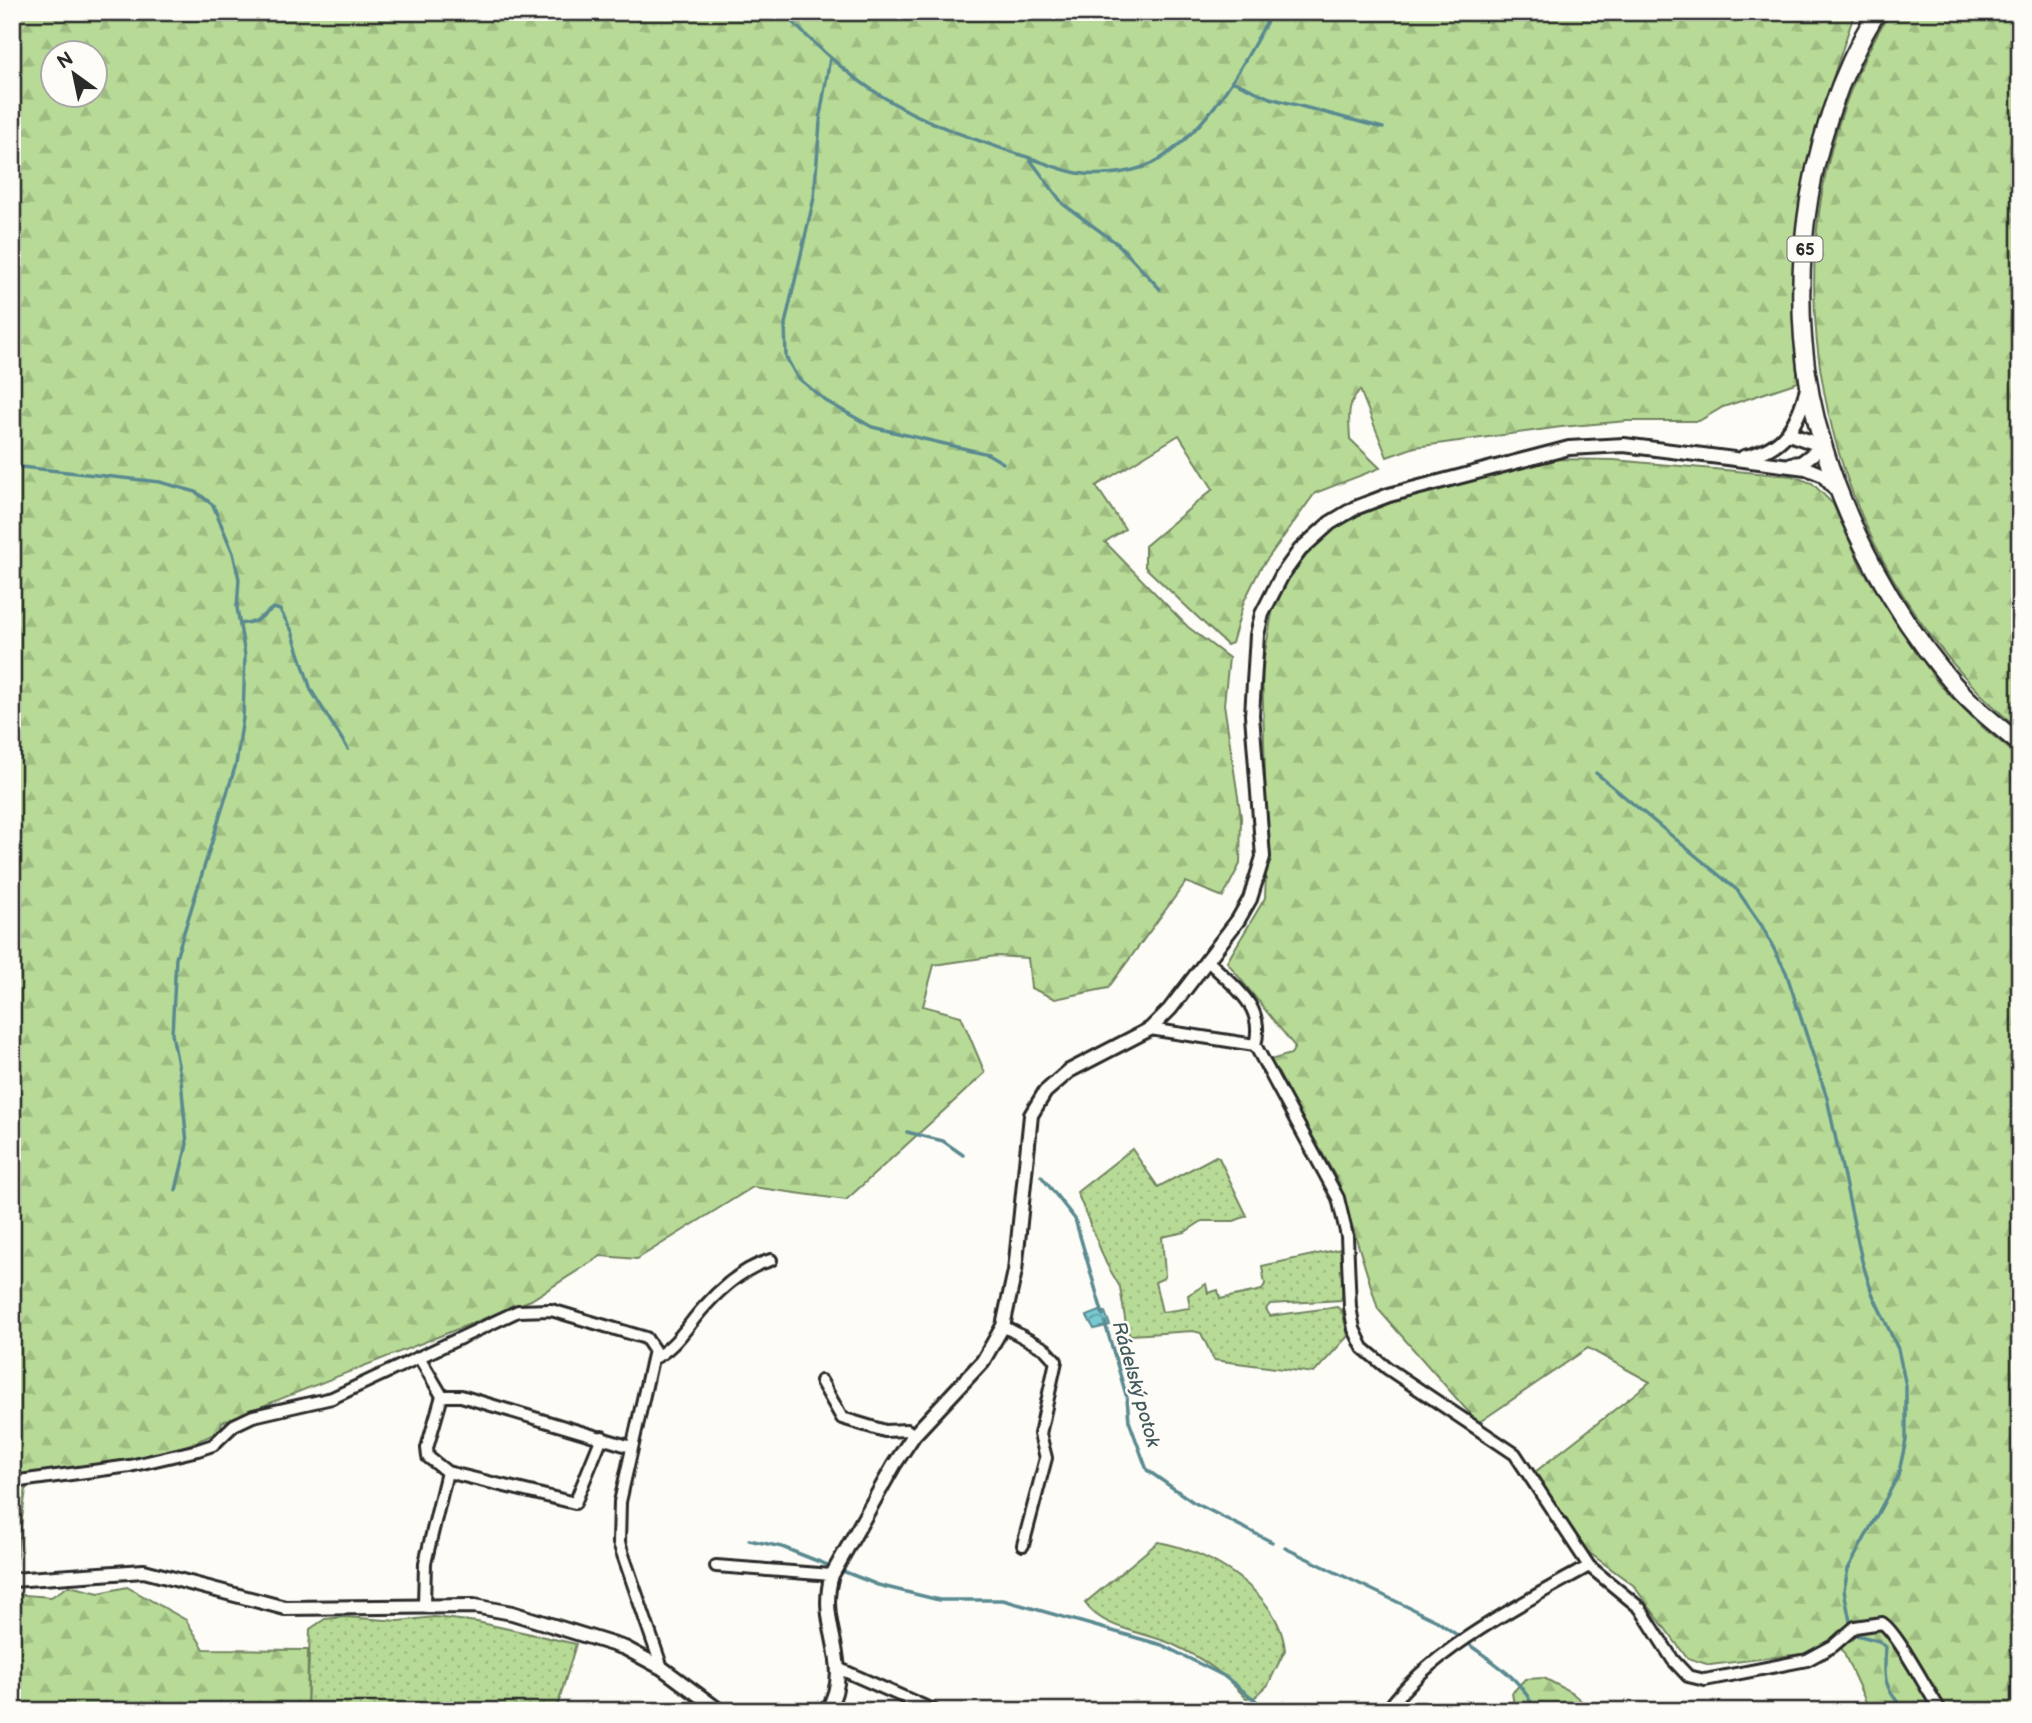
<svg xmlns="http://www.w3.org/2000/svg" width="2032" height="1723" viewBox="0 0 2032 1723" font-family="'Balsamiq Sans',sans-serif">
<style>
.green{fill:url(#green-dots);stroke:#718360;stroke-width:2}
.forest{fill:url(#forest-firs);stroke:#718360;stroke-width:2;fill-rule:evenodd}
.water{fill:url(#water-waves);stroke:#5a8a90;stroke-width:2}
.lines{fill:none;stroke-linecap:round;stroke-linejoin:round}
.stream{stroke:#5a8a90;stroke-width:3.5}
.minor-casing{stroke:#2b2b2b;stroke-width:16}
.tertiary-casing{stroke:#2b2b2b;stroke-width:18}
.primary-casing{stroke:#2b2b2b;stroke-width:21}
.minor{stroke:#fdfcf7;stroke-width:10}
.tertiary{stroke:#fdfcf7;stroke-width:12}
.primary{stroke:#fdfcf7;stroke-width:16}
.labels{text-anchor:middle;stroke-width:5;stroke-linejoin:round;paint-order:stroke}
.shield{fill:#fdfcf7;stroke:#6a6a68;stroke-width:2}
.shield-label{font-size:16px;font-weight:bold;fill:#2b2b2b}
.water-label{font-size:19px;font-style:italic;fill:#425a5d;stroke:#fdfcf7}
</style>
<defs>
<pattern id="green-dots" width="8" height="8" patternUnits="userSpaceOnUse" patternTransform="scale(1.75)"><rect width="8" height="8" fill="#b7db96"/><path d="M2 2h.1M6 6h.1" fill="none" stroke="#9ebc81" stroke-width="1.8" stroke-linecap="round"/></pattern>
<pattern id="forest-firs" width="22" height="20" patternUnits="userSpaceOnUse" patternTransform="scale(1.75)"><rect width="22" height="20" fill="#b7db96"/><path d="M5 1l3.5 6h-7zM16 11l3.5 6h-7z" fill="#9ebc81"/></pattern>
<pattern id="water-waves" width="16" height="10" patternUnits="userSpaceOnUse" patternTransform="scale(1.75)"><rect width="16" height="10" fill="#79c9d3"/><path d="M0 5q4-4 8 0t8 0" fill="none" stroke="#63a3ab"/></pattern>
</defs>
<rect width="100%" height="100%" fill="#fdfcf7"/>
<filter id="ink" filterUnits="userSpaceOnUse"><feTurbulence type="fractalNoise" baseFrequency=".0143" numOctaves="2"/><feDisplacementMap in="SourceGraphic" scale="14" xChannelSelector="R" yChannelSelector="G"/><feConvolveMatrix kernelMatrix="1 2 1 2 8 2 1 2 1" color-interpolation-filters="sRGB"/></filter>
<g filter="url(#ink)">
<path class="green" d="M1132,1149L1158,1187L1216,1156L1219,1158L1247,1216L1234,1221H1202L1185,1232L1162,1237L1165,1274L1164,1278L1155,1282L1162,1312L1190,1308L1188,1295L1206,1284L1208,1293L1218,1290L1220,1299L1262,1290L1265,1284L1262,1266L1340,1249L1345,1253L1342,1300L1270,1304L1266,1309L1270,1316L1337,1307L1342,1311L1348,1336L1314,1373L1214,1360L1201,1333L1193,1331L1131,1335L1127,1331L1120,1287L1106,1263L1077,1192Z
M1158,1542C1211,1551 1279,1593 1285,1650L1268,1685L1255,1697L1246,1698C1222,1672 1204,1659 1172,1644C1145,1632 1102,1629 1085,1603Z
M345,1617L399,1621L434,1617L477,1622L576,1644L556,1711H307L310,1629L325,1619Z"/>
<path class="forest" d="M12,12H1855C1809,146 1780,238 1798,382L1723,407L1699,421H1627L1561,427L1415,447L1387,457L1360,390C1346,405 1349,419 1350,439L1380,468L1315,493L1260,569L1244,601L1232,643L1227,645L1145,567V546L1213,489L1179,435L1096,486L1125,529L1105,542L1188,627L1229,658L1224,704L1241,817L1240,864L1223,897L1186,882L1108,988L1055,999L1031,988L1028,958L996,956L934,965L923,1006L961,1016L985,1073L846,1200L753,1187L637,1259L601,1256L531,1300L222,1422L220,1430C175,1459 82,1465 28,1475L15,1568H12ZM52,52H94V94H52Z
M1890,12H2020V730C1815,560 1747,243 1890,12Z
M1550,459L1614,460L1792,476L1812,483L1833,504L1862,569L1938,683L1980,725L2020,758V1711H1870L1842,1649L1710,1665L1687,1658L1633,1585L1587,1551L1535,1472L1650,1382L1588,1348L1478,1423L1378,1309L1339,1183L1270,1060L1291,1054L1295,1047L1227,962L1265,898L1267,846L1262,669L1272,613L1284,583L1315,545L1354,513Z
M69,1586L99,1593L127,1587L186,1620L204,1649L308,1650L307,1711H12V1594L51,1597Z
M1544,1678L1571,1692L1593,1711H1515L1512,1693L1525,1679Z"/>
<path class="water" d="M1100,1311L1105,1312L1110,1325L1094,1329L1087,1316Z"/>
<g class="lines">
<path class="stream" d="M782,12C813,42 843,72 880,95C925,124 976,140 1027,157C1043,162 1060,170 1077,173C1102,177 1138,173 1160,159C1211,126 1244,64 1272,12
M830,58L821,110L814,198L785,324L786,357L797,377L826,401L872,427L988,454L1003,463
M1232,81L1270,98L1383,128
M1029,158L1063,204L1119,245L1160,289
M12,466L160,482L196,492L213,505L233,553L239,579L237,608L245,655L243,718L236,764L176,958L172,1034L181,1080L187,1144L176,1190
M240,624L256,621L273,608L280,610L292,631L311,690L348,749
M1596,773L1737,890L1762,926L1786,972L1827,1098L1862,1261L1872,1293L1898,1349L1906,1386V1440L1898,1476L1848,1569L1844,1590L1851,1627
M907,1132L943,1141L963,1155
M1041,1176L1075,1219L1103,1315
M1105,1323L1127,1398L1129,1421L1147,1470L1193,1502L1272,1542
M749,1540L782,1547L878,1585L939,1600H1003L1162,1645L1224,1676L1269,1711
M1285,1548L1437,1621L1457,1635
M1853,1634L1879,1641L1886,1647C1883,1678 1884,1688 1905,1711
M1471,1646C1497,1665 1523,1680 1535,1711"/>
<g class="minor-casing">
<path id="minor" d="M1208,961C1233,986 1266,1006 1255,1045L1338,1198L1347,1236L1350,1307L1354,1329L1363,1348L1387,1368L1515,1454L1589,1566L1640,1608L1673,1660L1688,1676L1705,1680L1807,1660L1833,1646L1855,1627L1882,1623C1897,1632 1927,1691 1941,1711
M1150,1029L1255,1045
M1003,1326L1045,1349L1056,1361L1040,1434L1046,1458L1023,1545
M419,1357L442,1396L427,1448L428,1457L447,1472L575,1503L602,1437
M652,1359C676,1348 688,1324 705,1306C723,1286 746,1267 771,1260
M821,1381L842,1418L885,1431L907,1430L914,1435
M442,1396H461L631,1447
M12,1482L130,1466L198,1450L213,1445L234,1425L253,1416L332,1398L518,1311L551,1310L646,1338L654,1350L620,1502L619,1543L662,1668
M716,1566L832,1575
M424,1606L425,1563L447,1472
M840,1669L935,1711
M1387,1711C1429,1650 1525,1602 1589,1566"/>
</g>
<g class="tertiary-casing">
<path id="tertiary" d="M1789,434L1823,446L1801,463L1791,464
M1744,457C1785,449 1798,424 1808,385
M12,1580L144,1571L285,1608L474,1606L512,1613L625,1648L662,1668L720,1711
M827,1711C856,1662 816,1627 832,1575L894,1465L914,1435L983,1361L1003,1326L1015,1271L1031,1115L1045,1092L1069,1071L1150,1029L1170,1009L1238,920L1250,899L1263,857L1252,715L1257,635L1262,614L1282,575L1300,550L1330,523L1355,508L1389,495L1569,448L1624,445L1806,468L1823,475L1835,489"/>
</g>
<g class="primary-casing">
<path id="primary" d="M1877,12C1801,136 1780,309 1824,448C1849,530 1892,609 1946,675C1967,701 1994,723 2020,744"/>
</g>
<use href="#minor" class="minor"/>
<use href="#tertiary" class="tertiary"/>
<use href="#primary" class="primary"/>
</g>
</g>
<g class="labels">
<rect class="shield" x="1787.5" y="236.5" width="35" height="25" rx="5"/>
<g class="shield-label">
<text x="1805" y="255">65</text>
</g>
<g class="water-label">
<text transform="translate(1137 1384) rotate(74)" y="7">Rádelský potok</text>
</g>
</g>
<rect width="2032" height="1723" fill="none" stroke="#fdfcf7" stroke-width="42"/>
<rect x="21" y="21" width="1990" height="1681" fill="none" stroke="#2b2b2b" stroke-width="2.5" filter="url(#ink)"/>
<g transform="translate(74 74) rotate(327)"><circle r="33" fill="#fdfcf7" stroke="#a9a8a5" stroke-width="2"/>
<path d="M0-5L12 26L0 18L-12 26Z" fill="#2b2b2b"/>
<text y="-10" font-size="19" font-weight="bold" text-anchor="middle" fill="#2b2b2b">N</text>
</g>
</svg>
